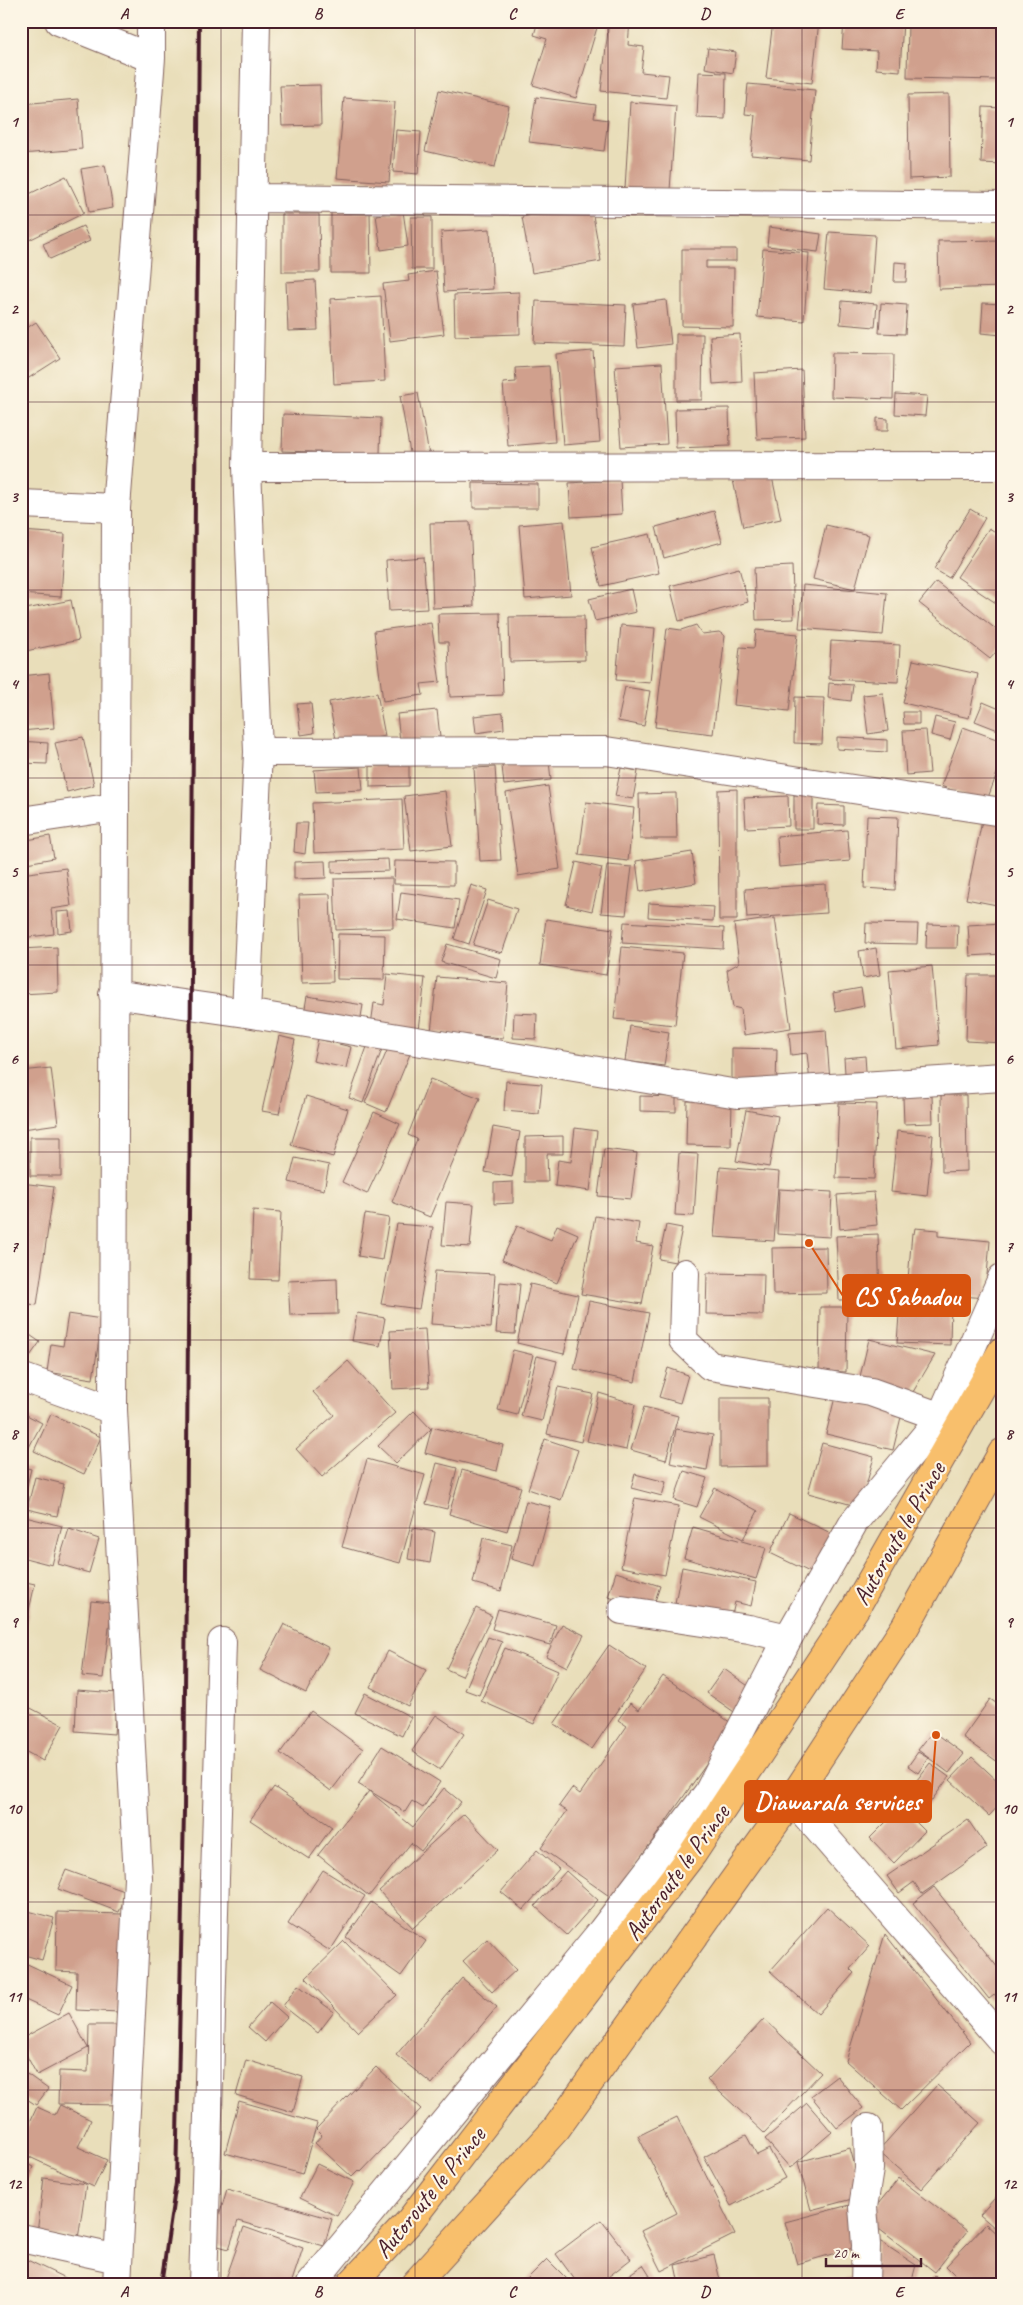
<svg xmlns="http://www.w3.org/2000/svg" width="1023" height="2305" viewBox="0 0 1023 2305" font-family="Caveat,sans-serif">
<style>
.building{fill:#d0a08d}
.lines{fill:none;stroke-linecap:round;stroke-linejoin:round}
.minor-casing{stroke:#82625d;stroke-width:30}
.major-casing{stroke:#82625d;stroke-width:30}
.minor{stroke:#fff;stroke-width:28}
.major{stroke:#f8bf6c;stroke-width:28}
.rail{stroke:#4a1f2b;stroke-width:4}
.grid{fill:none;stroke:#4a1f2b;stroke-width:1;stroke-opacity:0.55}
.labels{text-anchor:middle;stroke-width:4.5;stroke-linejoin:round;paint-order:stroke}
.street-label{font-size:25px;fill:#4a1f2b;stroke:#fcf5e5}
.leader{fill:none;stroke:#d8530f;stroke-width:2}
.callout-dot{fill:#d8530f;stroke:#fcf5e5;stroke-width:2}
.callout{fill:#d8530f;stroke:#d8530f;stroke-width:2}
.callout-label{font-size:26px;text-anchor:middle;font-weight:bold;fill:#fff}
.neatline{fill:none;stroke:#4a1f2b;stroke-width:2}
.grid-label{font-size:16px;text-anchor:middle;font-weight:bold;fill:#4a1f2b}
</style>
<rect width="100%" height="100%" fill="#fcf5e5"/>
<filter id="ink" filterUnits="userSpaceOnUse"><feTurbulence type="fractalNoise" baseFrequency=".02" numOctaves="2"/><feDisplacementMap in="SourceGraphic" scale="10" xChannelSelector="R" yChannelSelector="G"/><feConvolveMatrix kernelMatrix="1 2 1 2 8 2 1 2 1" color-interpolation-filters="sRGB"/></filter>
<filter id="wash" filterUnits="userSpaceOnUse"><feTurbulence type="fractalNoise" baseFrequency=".0096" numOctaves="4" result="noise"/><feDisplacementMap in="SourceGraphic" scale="20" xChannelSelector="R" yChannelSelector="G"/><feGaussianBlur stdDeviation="1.12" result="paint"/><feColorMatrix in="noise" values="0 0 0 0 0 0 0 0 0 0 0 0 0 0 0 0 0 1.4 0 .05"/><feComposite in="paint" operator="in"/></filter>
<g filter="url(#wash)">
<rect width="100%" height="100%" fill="#e9deba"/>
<g id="blocks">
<path class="building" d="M538,21H599L576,98L533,85L547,39L534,35Z
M609,21H630L628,45L644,47L641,72L669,75L666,98L601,91Z
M773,21H819L812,83L766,78Z
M844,21H903L900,71L876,69L877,51L842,49Z
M908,21L998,22L997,80L907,78Z
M708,48L736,52L733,73L705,68Z
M699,72L726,73L725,119L697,118Z
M748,84L815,90L809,160L751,155L755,115L745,114Z
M320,85L321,125L282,126L280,86Z
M439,90L509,106L495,167L425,151Z
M949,94L950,177L909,179L908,95Z
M536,97L596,105L594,118L608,120L604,151L529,142Z
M344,98L395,102L389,182L337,178Z
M78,99L82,149L21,154V104Z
M630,102L676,106L670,190L625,189Z
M983,107L1002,108V164L981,163Z
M396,130L421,132L418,174L393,172Z
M105,165L113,208L89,212L81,169Z
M66,176L84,213L27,241L21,228V198Z
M591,204L601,261L532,273L522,217Z
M403,211L408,246L381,250L376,215Z
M331,212H370L371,273H331Z
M282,214H319L320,272H282Z
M411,217H432V269H412Z
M83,226L90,241L50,259L43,244Z
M769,227L821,234L818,252L767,246Z
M490,229L493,289L444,292L441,232Z
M829,232L875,235L871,293L824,289Z
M1002,240V287L939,289L938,241Z
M682,249H736V261H706V268H734L733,327L682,326Z
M763,249L809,253L804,321L757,317Z
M895,262L907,263L906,282H894Z
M436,271L444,334L390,341L383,284L409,281L408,275Z
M315,280L318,330L288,331L286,282Z
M519,292L520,334L455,336L454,295Z
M381,296L385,381L334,384L330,299Z
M666,300L671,344L638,348L633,304Z
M536,301L626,305L624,346L534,343Z
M842,301L877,304L875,327L840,324Z
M881,303L907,305L905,334L879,333Z
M983,303L1002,304V335L981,333Z
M36,322L60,358L21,383V332Z
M676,334H703L702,400H676Z
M740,334L742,382L713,384L710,336Z
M593,351L600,442L563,445L556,354Z
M832,353L894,354L893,399L831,397Z
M662,363L667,444L621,447L615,366Z
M549,366L555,442L508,446L503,383L516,382L515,368Z
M802,370L805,437L757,439L754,373Z
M418,393L429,455L411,458L400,396Z
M896,394L927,396L925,416L895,414Z
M729,408L730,446L676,448L675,409Z
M283,414L381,418L380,454L282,451Z
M877,418L888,419V431H877Z
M771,472L781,519L743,527L733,480Z
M620,480L622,514L571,517L569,483Z
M473,483L538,484V508H473Z
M970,509L985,518L949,578L934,569Z
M714,511L722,542L664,558L656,527Z
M564,521L571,595L525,599L519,525Z
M470,522L474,606L433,608L430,523Z
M826,525L869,535L855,589L813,579Z
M989,528L1002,536V607L957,577Z
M21,531L65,534L61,597L21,594Z
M650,534L659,573L601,586L592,547Z
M423,557L427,609L389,611L386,560Z
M792,566L794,619L756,620L754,568Z
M739,568L748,602L679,621L670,586Z
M936,582L1002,634V645L990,659L919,603Z
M803,585L887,593L883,635L799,628Z
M631,589L636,612L595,621L589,599Z
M71,600L79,640L21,652V610Z
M500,613L503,695L450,697L448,642H439L438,614Z
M584,616L585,660L510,662L509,617Z
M431,623L440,682L421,684L423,695L383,701L374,631Z
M621,625L655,628L650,683L616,680Z
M696,625L702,634L719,632L725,636L713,734L655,727L667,628L681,630Z
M756,630L798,634L789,711L734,705L740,647L754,648Z
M831,641L900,645L898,682L829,679Z
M913,660L978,674L969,718L903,703Z
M49,673L54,728L21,731V676Z
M829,683L853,685L851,701L828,698Z
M625,687L650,691L644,726L618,721Z
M377,693L385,736L337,745L329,702Z
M883,693L888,731L868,734L863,695Z
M795,697L824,698L822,744L794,743Z
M983,702L1002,710V721L998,730L975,721Z
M311,703L314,733L301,735L297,704Z
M437,710L440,737L400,741L397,714Z
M903,712H919V724H904Z
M503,713L504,729L476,733L474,716Z
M935,717L955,722L950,740L931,735Z
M963,727L1002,741V760L986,803L941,786Z
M926,730L930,773L906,775L903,731Z
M83,737L94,785L67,792L55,743Z
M837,737L887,740V752L837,749Z
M21,741L48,743L47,764L21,763Z
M549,761L551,780L504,785L502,766Z
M370,766H409V786L370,787Z
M361,767L363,790L316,792L314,770Z
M495,767L501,860L480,861L474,768Z
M621,768L638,771L633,799L615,796Z
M548,786L560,869L518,876L506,793Z
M737,789V920H719L718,790Z
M445,791L452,846L411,851L404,796Z
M676,793L677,839H640L639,794Z
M794,795H813V829H794Z
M788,796L789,826L746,828L744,798Z
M402,799L404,849L314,853L312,803Z
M586,802L634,808L628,861L579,855Z
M818,805L844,806V825L817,824Z
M867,816L898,817L895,890L864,888Z
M983,816L1002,819V906L966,899Z
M296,823H308L305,854L294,852Z
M847,830L850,861L779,867L777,836Z
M50,836L54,858L21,864V841Z
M692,852L696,883L640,892L636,861Z
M388,859L389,871L332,873V861Z
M325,861L326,878L294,879V862Z
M395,861L454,862V885L394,884Z
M576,862L602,868L592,911L566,905Z
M607,865L632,867L626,915L601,913Z
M66,868L71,906L51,909L54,934L21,938V874Z
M392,878L393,928L336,930L334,879Z
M825,884L827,913L747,918L745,889Z
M471,885L487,890L469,944L454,939Z
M401,892L459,900L455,928L397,919Z
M330,894L333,982L302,983L299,895Z
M488,900L517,909L502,953L473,945Z
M649,903L714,907L713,921L648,917Z
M70,911L72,931L58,933L57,912Z
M775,918L791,1028L744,1035L741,1009L733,1007L727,970L739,963L734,924Z
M546,919L613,929L606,975L540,965Z
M624,922L724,928L723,949L622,943Z
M866,923L918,924L917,944L865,943Z
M1002,923V954L970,956L968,925Z
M927,924L958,925L957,948H926Z
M338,934L385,935L384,980L337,979Z
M447,944L501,959L496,978L441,962Z
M57,947L58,992L21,994V949Z
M622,947L683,953L675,1025L614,1019Z
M876,948L880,975L863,978L859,951Z
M932,966L939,1045L896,1049L889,970Z
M387,974L425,978L419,1030L371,1025L374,1003L384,1005Z
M968,975H1002V1043L966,1041Z
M437,977L508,983L503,1038L431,1032Z
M861,988L864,1006L836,1012L833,993Z
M307,996L363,1005L359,1029L303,1020Z
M514,1013L537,1014L536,1039L513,1038Z
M630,1026L669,1032L664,1066L625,1061Z
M826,1030L830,1081L810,1083L807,1053L791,1055L789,1033Z
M279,1036L295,1040L279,1114L262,1111Z
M318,1039L351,1047L346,1068L313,1061Z
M368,1044L382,1049L363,1103L349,1098Z
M389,1046L410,1054L386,1112L365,1103Z
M732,1048L777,1049L776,1083L732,1082Z
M865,1056L866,1071L845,1073L844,1058Z
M51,1068L58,1124L23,1129L21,1071Z
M430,1079L480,1098L430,1217L392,1202L417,1139L408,1135Z
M506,1081L542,1084L539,1114L504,1111Z
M941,1095H966L967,1171L942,1172Z
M306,1096L348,1109L333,1157L291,1145Z
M640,1096L676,1097V1112L640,1111Z
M932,1096L933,1123L904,1124L903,1097Z
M687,1101L732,1102L731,1146L686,1145Z
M839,1103L877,1104L874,1179L836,1178Z
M746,1110L778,1116L769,1167L736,1161Z
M374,1112L400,1124L367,1194L342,1182Z
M493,1127L520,1132L512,1177L485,1172Z
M575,1128L597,1131L590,1191L555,1186L558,1160L571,1162Z
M21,1131H25L26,1174H21Z
M897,1131L933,1135L927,1196L891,1192Z
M563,1136V1154H547L548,1182H525V1137Z
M30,1137H61V1176H30Z
M604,1149L637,1153L631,1199L598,1196Z
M679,1153L698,1154L694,1216L675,1215Z
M295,1158L329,1165L324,1190L289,1182Z
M720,1167L779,1172L774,1241L714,1237Z
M513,1182V1203L494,1204V1183Z
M21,1183L54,1187L37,1305L21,1303Z
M779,1189L832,1192L830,1237L777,1234Z
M874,1192L877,1225L840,1229L837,1195Z
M446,1202L474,1204L470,1247L442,1245Z
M253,1210L281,1212L278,1280L250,1279Z
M365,1214L389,1218L382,1260L358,1256Z
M595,1216L639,1223L636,1243L653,1246L642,1304L581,1294Z
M397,1224L433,1227L419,1309L381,1304Z
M557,1225L578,1234L557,1283L502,1260L517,1226L551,1240Z
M666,1225L682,1228L675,1262L659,1259Z
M915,1228L938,1230V1236L990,1241L985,1298L907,1291L912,1233L914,1234Z
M878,1234L880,1299L839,1300L836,1236Z
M826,1247L827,1293L773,1294L772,1248Z
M435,1271L495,1274L491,1328L431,1324Z
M707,1273L764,1274L763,1315L706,1314Z
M337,1279L338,1314L290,1315L288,1281Z
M500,1282L520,1284L515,1334L496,1333Z
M530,1284L578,1295L564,1354L517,1343Z
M900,1300L951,1302L950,1345L897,1343Z
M589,1301L649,1313L635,1382L574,1369Z
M820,1307H847L846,1372L819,1371Z
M357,1313L385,1318L380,1346L352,1341Z
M68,1314L102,1319L93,1379L47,1372L51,1344L63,1346Z
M21,1329L40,1342L23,1366L21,1365Z
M425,1329L429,1387L393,1389L390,1331Z
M869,1339L935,1355L910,1397L858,1385Z
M513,1350L533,1355L517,1415L498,1410Z
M537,1356L557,1361L542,1421L521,1416Z
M348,1361L395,1413L322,1477L296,1449L334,1415L313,1392Z
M668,1368L688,1375L680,1403L659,1397Z
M558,1387L593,1394L581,1442L547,1434Z
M599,1393L635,1404L626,1450L587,1441Z
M835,1397L902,1413L893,1450L826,1434Z
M720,1398H768V1466L720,1467Z
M644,1407L678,1416L666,1460L631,1450Z
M414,1411L431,1429L396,1463L378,1446Z
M21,1412L42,1423L21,1462Z
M51,1414L101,1437L84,1474L34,1451Z
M432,1427L503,1445L497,1471L425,1453Z
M676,1429L713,1435L707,1470L670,1463Z
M545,1439L578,1450L561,1500L528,1489Z
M822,1443L874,1457L860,1507L808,1493Z
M367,1459L425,1475L400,1563L342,1547Z
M437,1463L457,1468L447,1509L426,1504Z
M23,1467L31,1469L22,1505L21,1473Z
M462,1470L521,1487L507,1531L449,1514Z
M684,1471L707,1478L697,1507L674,1500Z
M635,1474L666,1482L662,1496L631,1488Z
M35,1477L64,1484L57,1516L27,1509Z
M715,1488L758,1511L743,1539L699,1517Z
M635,1498L679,1506L665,1575L621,1567Z
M526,1501L551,1507L535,1566L511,1559Z
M789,1513L837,1536L818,1576L770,1553Z
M21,1516L62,1526L52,1565L21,1557Z
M693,1527L766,1548L756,1579L684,1558Z
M413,1528L435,1532L430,1563L408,1559Z
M69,1529L99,1539L89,1573L58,1564Z
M483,1538L512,1545L501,1591L473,1583Z
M682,1567L756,1582L751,1606L735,1602L732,1615L675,1603Z
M616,1572L660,1586L652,1610L608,1597Z
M21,1581L35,1584L22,1641H21Z
M91,1601L112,1603L103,1678L82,1676Z
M476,1608L492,1616L462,1676L446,1669Z
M498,1609L556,1625L550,1645L492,1629Z
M284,1624L329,1648L306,1693L260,1670Z
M562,1624L584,1635L567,1667L546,1656Z
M488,1637L502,1642L479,1695L465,1690Z
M609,1645L646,1669L592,1749L554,1724Z
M505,1648L558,1671L534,1724L481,1701Z
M388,1651L426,1670L408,1706L370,1687Z
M724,1669L754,1690L737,1714L707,1693Z
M663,1676L734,1725L612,1898L541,1848L567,1811L559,1806L572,1788L580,1794L627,1726L618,1720L630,1703L639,1710Z
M77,1690L117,1693L114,1734L75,1731Z
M365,1693L411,1717L402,1736L355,1713Z
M990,1699L1002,1707V1765L963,1737Z
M21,1703L63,1725L43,1761L21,1749Z
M311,1711L363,1749L331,1791L280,1753Z
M436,1715L464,1734L440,1770L412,1751Z
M933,1731L964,1754L949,1773L918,1750Z
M382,1746L440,1782L423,1808L412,1801L405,1812L358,1784Z
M918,1752L928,1758L918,1773L908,1766Z
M972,1757L1002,1785V1802L989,1816L950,1780Z
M930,1763L949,1777L926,1808L907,1793Z
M274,1787L332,1827L309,1859L250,1820Z
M444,1788L461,1802L421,1851L411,1843L369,1896L318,1855L369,1791L413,1827Z
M901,1807L925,1831L894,1863L870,1838Z
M464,1814L498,1850L413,1928L379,1891Z
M968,1820L987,1848L922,1894L914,1882L899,1893L887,1876Z
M537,1850L559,1869L523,1910L501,1892Z
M66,1870L127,1892L119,1912L58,1889Z
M323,1870L365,1896L330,1951L288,1924Z
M566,1871L598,1900L567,1935L535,1906Z
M934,1887L1002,1973V1989L989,1999L913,1903Z
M371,1902L426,1941L401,1976L346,1937Z
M827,1907L870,1946L850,1969L854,1973L818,2014L770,1971Z
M21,1909L54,1918L42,1960L21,1954Z
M57,1912L122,1914L119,2012L76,2010L77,1972L56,1971Z
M885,1934L970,2042L901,2110L846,2061Z
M487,1939L516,1970L492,1992L463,1961Z
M344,1941L397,1995L358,2032L306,1978Z
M21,1961L72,1985L58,2015L21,1998Z
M462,1978L497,2007L432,2084L396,2055Z
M298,1985L334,2012L318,2033L283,2006Z
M270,2002L287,2017L265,2042L248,2027Z
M69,2013L88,2048L37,2075L21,2045V2039Z
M764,2019L821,2073L764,2133L707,2080Z
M89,2025H123L121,2105L58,2104L59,2071L88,2072Z
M246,2060L303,2077L293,2112L236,2095Z
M376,2067L421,2109L361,2172L359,2170L352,2177L315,2143L322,2135L316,2129Z
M27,2074L48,2089L36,2105L21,2095V2082Z
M837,2076L863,2108L837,2128L811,2096Z
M937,2085L980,2123L921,2189L878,2151Z
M239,2101L317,2123L302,2174L225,2153Z
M807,2103L832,2132L790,2168L765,2139Z
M60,2105L91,2120L78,2147L107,2160L94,2187L21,2153V2141L37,2107L55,2115Z
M677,2117L735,2234L661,2271L641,2231L677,2213L638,2136Z
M746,2135L757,2155L769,2149L785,2178L731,2206L704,2157Z
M850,2148L863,2196L811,2210L798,2162Z
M21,2161L33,2167L21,2194Z
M317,2164L354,2182L337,2216L300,2198Z
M44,2178L86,2184L78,2239L37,2233Z
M899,2178L967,2231L935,2272L866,2219Z
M227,2189L332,2219L324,2246L238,2221L229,2249L211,2244Z
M1002,2190V2234L980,2215Z
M853,2204L864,2245L797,2264L785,2222Z
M601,2220L631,2259L599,2284H578L556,2254Z
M986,2224L1002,2239V2279L998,2284H964L946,2266Z
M244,2227L303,2248L291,2284H224Z
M878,2240L916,2265L911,2284H872Z
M714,2255L721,2284H679L675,2265Z
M21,2257L67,2279L64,2284H21Z
M547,2259L572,2284H522Z
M643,2265L655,2284H615Z
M935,2275L943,2284H926Z
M851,2278L852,2284H822V2283Z"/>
</g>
</g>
<g filter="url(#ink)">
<use href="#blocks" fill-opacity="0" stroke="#82625d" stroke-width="1"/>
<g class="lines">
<g class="minor-casing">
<path id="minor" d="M59,21L151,58
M253,198L1002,206
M247,467L1002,466
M21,504L116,508
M258,752L606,751L1002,812
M21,821L114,807
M113,994L246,1013L738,1094L1002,1077
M246,1013L258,752L247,467L256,21
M685,1273L683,1340L710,1366L871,1392L941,1417
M21,1377L113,1410
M622,1610L749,1629L788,1638
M792,1799L1002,2041
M21,2238L118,2259
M117,2284L138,1878L113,1410L116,508L151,58V21
M203,2284L222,1642
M311,2284L602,1931L708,1793L788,1638L854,1522L941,1417L1002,1278
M865,2284L866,2245L863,2207L869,2169L868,2128"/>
</g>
<g class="major-casing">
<path id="major" d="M351,2284L409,2222L693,1853L856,1607L1002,1351
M415,2284L556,2129L792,1799L905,1627L1002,1453"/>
</g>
<use href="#minor" class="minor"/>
<use href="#major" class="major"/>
<path class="rail" d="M161,2284L176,2183L184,1811L199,21"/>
</g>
</g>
<path class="grid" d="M221,21V2284M415,21V2284M608,21V2284M802,21V2284M21,215H1002M21,402H1002M21,590H1002M21,778H1002M21,965H1002M21,1152H1002M21,1340H1002M21,1528H1002M21,1715H1002M21,1902H1002M21,2090H1002"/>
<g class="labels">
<g class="street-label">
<text transform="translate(898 1533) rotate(-60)" y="9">Autoroute le Prince</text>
<text transform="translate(676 1872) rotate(-54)" y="9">Autoroute le Prince</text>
<text transform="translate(429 2192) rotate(-51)" y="9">Autoroute le Prince</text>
</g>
</g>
<path class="leader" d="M809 1243L843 1296M936 1735L931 1801"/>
<g class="callout-dot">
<circle cx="809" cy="1243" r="5"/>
<circle cx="936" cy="1735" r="5"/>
</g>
<g class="callout">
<rect x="843" y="1275" width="127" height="41" rx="5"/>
<rect x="745" y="1781" width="186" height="41" rx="5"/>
</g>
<g class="callout-label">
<text x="907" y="1305">CS Sabadou</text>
<text x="838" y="1810">Diawarala services</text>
</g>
<rect width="1023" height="2305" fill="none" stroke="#fcf5e5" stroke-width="55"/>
<path d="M826 2258v8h95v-8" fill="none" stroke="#4a1f2b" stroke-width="2.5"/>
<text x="833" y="2258" font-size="15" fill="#4a1f2b" stroke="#fcf5e5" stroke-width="4" paint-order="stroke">20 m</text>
<rect x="28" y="28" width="968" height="2250" class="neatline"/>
<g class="grid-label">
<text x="124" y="19">A</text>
<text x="318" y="19">B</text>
<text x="512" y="19">C</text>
<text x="705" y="19">D</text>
<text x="899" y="19">E</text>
<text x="14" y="127">1</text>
<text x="1009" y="127">1</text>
<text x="14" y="314">2</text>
<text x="1009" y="314">2</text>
<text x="14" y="502">3</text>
<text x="1009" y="502">3</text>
<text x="14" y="689">4</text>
<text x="1009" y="689">4</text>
<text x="14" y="877">5</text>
<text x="1009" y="877">5</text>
<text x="14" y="1064">6</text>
<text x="1009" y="1064">6</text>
<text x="14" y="1252">7</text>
<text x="1009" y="1252">7</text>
<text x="14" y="1439">8</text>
<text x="1009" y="1439">8</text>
<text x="14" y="1627">9</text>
<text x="1009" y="1627">9</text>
<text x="14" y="1814">10</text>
<text x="1009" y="1814">10</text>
<text x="14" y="2002">11</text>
<text x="1009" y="2002">11</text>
<text x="14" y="2189">12</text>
<text x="1009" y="2189">12</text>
<text x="124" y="2297">A</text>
<text x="318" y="2297">B</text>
<text x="512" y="2297">C</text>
<text x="705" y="2297">D</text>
<text x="899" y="2297">E</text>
</g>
</svg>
